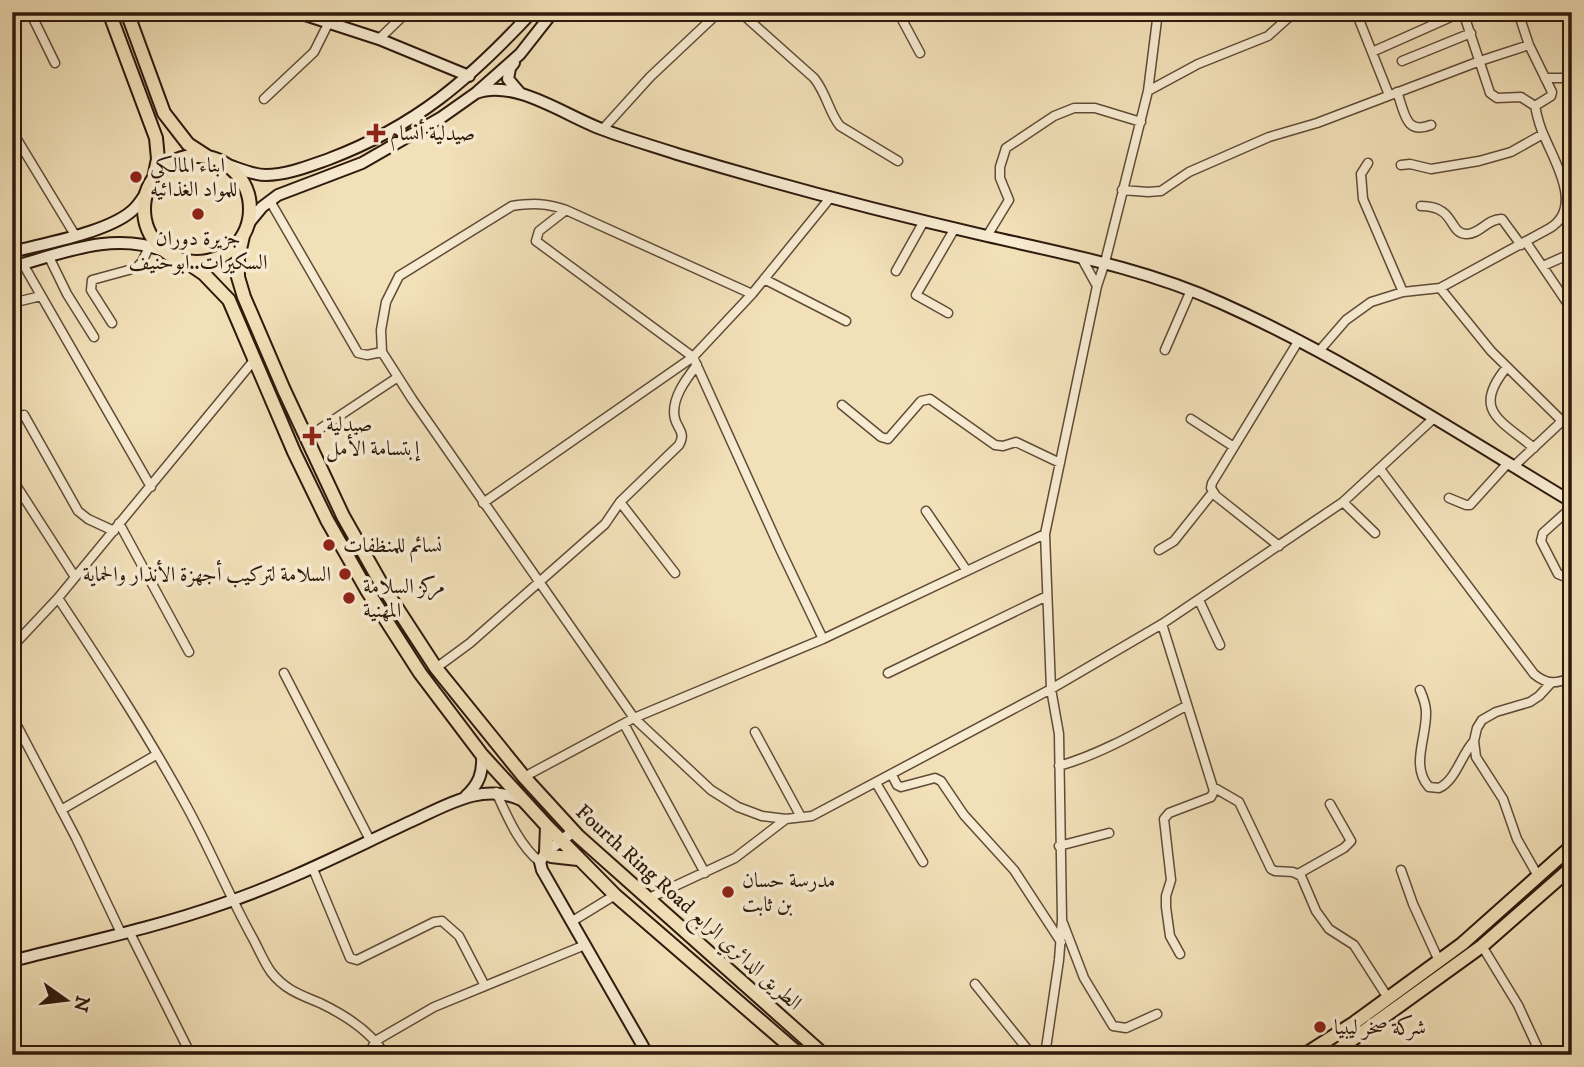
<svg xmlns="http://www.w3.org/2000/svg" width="1584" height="1067" viewBox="0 0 1584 1067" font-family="'IM FELL DW Pica',Amiri,serif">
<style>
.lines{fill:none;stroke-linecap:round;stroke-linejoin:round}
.street-casing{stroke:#604b37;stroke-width:11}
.secondary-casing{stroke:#2f190c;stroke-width:14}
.primary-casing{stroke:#2f190c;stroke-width:16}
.street{stroke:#f7ebd1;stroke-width:8}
.secondary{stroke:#f7ebd1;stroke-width:10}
.primary{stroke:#f2e0b8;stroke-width:12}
.poi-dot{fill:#8f2418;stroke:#f7ebd1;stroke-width:2.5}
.labels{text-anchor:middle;stroke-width:7;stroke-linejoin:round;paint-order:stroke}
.poi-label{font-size:21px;fill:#2f190c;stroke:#f7ebd1;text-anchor:start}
.street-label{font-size:21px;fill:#2f190c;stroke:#f7ebd1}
</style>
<rect width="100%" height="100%" fill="#f2e0b8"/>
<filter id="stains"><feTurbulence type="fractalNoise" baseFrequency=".00286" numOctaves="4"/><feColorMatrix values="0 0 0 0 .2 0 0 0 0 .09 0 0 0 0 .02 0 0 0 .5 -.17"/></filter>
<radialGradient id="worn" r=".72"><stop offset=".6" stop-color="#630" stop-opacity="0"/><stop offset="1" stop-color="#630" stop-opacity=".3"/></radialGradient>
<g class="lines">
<g class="street-casing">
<path id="street" d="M30,12L55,63
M740,12L814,78C827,94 829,113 840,126L898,161
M898,12L920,53
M1356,12L1389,95
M1518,12L1529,45L1552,92L1551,96L1535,106
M379,39L407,12
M1372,52L1462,12
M1402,61L1471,33
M1545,78H1572
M1148,91L1198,64L1268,36L1288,18L1299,12
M1397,92C1405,113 1405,135 1431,125
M264,99L314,52L329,22
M602,130L650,77L719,12
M12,131L75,235
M1368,163L1361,174L1363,199L1403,292
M1401,165L1410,164L1431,169L1479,161L1511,152L1543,134
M1122,190L1148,192L1161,191L1189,172L1269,137L1317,123L1480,61L1529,45
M270,201L358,353L367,355L382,352
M1421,206C1456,206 1448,233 1466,234C1479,235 1488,218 1502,219L1521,245
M566,210L539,231L536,241L693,357L780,549L823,639
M987,236L1009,200L1000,178V167L1006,148L1054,116L1074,108H1095L1141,122
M1526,242L1572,310
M49,257L67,294L94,337
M1081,257L1097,286
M23,264L151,487
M1543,266L1572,253
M896,271L924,221
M764,279L846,321
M1440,288L1491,351L1560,419L1559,424L1513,467
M752,294L566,210C547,203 532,203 512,206L399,276L386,302L381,330L382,352L412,399L634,718L711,790L738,807L762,816L786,819L812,816L1051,689L1162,624L1343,502L1434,418
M12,303L41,296
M948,313L916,295L955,228
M112,323L91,290L92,280L136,268L142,262L150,245
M1165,350L1191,290
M1320,350L1346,320L1371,302L1403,292L1440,288L1550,228C1583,208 1556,164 1545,138C1540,128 1537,116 1535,106L1521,97L1497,98L1490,93L1463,12
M1507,367C1471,410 1500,420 1534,448
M842,405L881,437L888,439L921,401L930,399L995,445L1003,446L1016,442L1060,463
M24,415L78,511L88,519L114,531
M1191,419L1234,447
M306,438L398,377
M1380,469L1534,674C1547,685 1557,684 1572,677
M12,479L75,577
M1449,498L1466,505H1470L1508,463
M620,502L675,573
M1343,502L1375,533
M483,503L693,357L752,294L830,198
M1572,507L1543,533L1541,541L1558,574L1563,576L1572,572
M926,511L967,571
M119,523L189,652
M1045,534L1051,689L1059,734L1062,920L1059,960L1045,1055
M1279,546L1216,496L1211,488L1212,483L1299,340
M1159,550L1174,541L1213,492
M58,598C103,666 148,735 187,807C210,849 228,893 251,935C258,947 263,961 271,972C285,990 301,995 320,1003C345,1015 371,1031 385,1055
M1199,600L1220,645
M1162,624L1214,791L1211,797L1169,813L1164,819L1171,880L1166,896V907L1170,936L1180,954
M12,647L58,598L255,359
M436,668L470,643L605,524L620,502L679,445C686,432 678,430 675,419C670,400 686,379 697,365
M284,673L370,840
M888,673L1047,596
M1420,690C1423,697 1426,704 1426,712C1427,737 1410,766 1429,787L1439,788C1456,780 1461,755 1474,741
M12,716L76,838L121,933
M624,724L705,873
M755,732L801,817
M1059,766C1104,753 1145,728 1186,706
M892,775L897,785L901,787L935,778L941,781L964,815L1014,870L1061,942
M524,777L634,718L823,639L1045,534L1097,286L1105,262L1148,91L1158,12
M876,783L923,862
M1213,787L1239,802L1271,869L1275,871L1293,872L1301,876L1316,911L1329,929L1354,945L1388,998
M496,792C507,816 519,845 540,862
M61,810L156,755
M1059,846L1109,833
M313,869L350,958L357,960L434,922L442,921L459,936L485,986
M1401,870L1413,904L1439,961
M1298,874L1344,848L1351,841L1330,804
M1538,876L1517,839L1503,799L1476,757L1474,741L1477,728L1482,720L1496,712L1530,702L1539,696L1551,683
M647,899L735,858L786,819
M571,922L615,895
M1063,923L1084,978L1113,1026L1126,1028L1157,1014
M129,931L191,1055
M1482,946L1518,1005L1541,1055
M975,984L1032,1055
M367,1055L377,1040L434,1007L585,945
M776,1055L790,1047"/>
</g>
<g class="secondary-casing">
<path id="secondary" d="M296,12L379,39L469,76
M514,63L510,68L508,79L520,93
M476,93C515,78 567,117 604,130C628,139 653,146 677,154C780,185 883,212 987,236C1066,254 1146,269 1221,303C1344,358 1457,433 1572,502
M225,164C238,168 252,175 266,175C287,175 309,166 329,159C416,126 469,80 532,12
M248,224L262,207L278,195L362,163L442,117L476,93L520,54L553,12
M12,252C45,243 112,232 135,208C140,203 144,196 148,190
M12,267C63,253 113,231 164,251
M466,796C479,784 483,773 482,755
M574,831L546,852L540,862L542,870L648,1055
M12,961C82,943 154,928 222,904C288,882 349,850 412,821C447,805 483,782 521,800"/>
</g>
<g class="primary-casing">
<path id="primary" d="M109,12L156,138L158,159L154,178
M127,12L164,113L188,144L208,157
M144 209a53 53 0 1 1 106 0a53 53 0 1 1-106 0Z
M243,236L238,258V277L244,297L284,390L343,516L382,585L436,668L524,777L578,836L824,1055
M185,261L204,274L229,300L294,452L327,520L368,592L420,673L482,755L547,826L615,895L800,1055
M546,852L547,826
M551,856L578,859
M1304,1055L1354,1023L1462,944L1572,846
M1331,1055L1482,946L1572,867"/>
</g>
<use href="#street" class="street"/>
<use href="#secondary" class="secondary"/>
<use href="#primary" class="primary"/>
</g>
<g class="poi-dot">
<path d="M372.5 122.5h7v7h7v7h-7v7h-7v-7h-7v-7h7z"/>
<circle cx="136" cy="177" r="7"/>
<circle cx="198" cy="214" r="7"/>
<path d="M308.5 425.5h7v7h7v7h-7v7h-7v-7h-7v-7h7z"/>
<circle cx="329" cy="545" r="7"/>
<circle cx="345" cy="574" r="7"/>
<circle cx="349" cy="598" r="7"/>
<circle cx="728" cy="892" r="7"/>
<circle cx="1320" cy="1027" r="7"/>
</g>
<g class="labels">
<g class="poi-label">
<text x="390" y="140">صيدلية أنسام</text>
<text x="150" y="172">ابناء المالكي<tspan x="150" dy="24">للمواد الغذائيه</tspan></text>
<text x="198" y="245" text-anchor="middle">جزيرة دوران<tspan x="198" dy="24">السكيرات..ابوحنيف</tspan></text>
<text x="326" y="431">صيدلية<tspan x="326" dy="24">إبتسامة الأمل</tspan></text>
<text x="343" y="552">نسائم للمنظفات</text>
<text x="331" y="581" text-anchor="end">السلامة لتركيب أجهزة الأنذار والحماية</text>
<text x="363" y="593">مركز السلامة<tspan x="363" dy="24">المهنية</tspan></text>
<text x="742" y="887">مدرسة حسان<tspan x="742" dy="24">بن ثابت</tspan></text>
<text x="1334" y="1034">شركة صخر ليبيا</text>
</g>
<g class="street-label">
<text transform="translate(689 907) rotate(42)" y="7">Fourth Ring Road الطريق الدائري الرابع</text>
</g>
</g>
<rect width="1584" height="1067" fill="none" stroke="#f2e0b8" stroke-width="42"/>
<rect x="14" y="14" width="1556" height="1039" fill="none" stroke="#2f190c" stroke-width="3.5"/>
<rect x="21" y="21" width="1542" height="1025" fill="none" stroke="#2f190c" stroke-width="2"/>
<g transform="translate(66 1000) rotate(104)" stroke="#f7ebd1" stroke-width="5" paint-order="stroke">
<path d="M0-5L12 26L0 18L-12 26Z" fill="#2f190c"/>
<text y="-10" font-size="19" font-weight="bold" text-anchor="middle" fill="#2f190c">N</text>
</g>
<rect width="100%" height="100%" filter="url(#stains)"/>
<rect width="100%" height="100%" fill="url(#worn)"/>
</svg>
